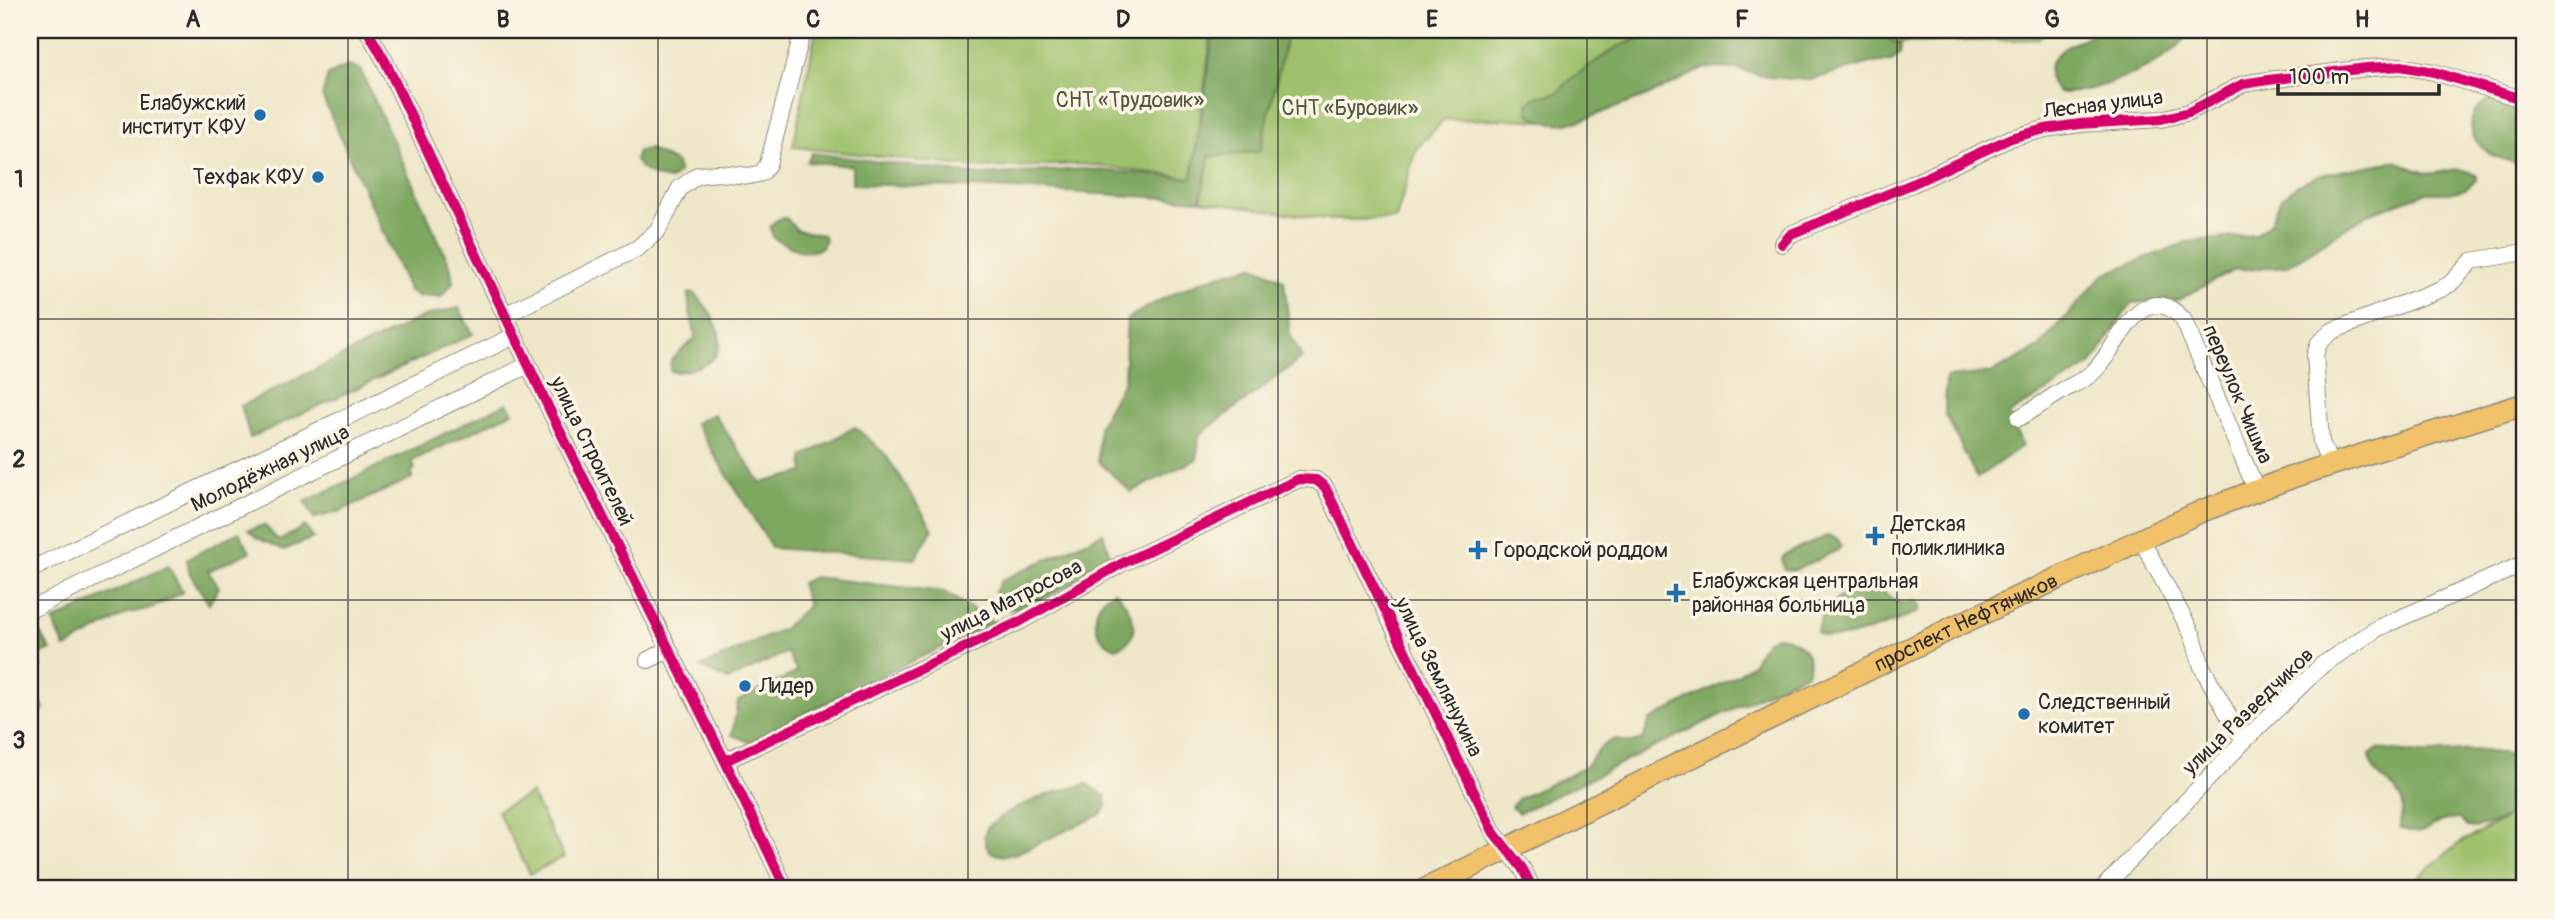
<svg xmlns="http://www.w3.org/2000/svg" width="2555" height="919" viewBox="0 0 2555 919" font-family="Pangolin,sans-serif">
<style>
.green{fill:#9dc16c;stroke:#64764c;stroke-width:2}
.forest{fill:#7ea760;stroke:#546946;stroke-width:2}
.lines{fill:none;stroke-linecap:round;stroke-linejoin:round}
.minor-casing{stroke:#8c897a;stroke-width:18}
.major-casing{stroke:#8c897a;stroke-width:24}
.minor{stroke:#fff;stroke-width:16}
.major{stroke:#f2c26a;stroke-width:21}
.cycleway-casing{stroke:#fcf5e5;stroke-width:15}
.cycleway{stroke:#d6006c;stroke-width:10}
.grid{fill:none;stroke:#2b2b2b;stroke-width:2;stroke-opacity:0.55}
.poi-dot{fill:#1f6fb2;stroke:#fcf5e5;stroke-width:2.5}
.labels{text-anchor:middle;stroke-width:7;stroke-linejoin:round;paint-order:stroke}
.park-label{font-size:21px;fill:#4d583e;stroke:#fcf5e5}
.poi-label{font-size:21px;fill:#2b2b2b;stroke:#fcf5e5;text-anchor:start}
.street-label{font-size:21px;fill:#2b2b2b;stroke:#fcf5e5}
.neatline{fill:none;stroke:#2b2b2b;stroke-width:2.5}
.grid-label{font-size:23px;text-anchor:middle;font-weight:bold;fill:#2b2b2b}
</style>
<rect width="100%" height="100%" fill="#fcf5e5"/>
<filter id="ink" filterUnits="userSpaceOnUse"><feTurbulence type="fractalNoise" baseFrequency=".0143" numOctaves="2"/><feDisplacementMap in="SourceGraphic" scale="14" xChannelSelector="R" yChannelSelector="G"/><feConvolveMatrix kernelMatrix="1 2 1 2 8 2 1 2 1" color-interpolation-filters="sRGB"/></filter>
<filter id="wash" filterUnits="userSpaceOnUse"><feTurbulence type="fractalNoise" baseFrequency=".00686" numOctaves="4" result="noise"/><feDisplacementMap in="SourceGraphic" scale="28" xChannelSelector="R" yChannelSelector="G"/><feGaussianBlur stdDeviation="1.57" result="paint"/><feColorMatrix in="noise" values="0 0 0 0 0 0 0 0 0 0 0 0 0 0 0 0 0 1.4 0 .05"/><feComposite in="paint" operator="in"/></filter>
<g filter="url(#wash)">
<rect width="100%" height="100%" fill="#eee7c8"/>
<path class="green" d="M816,30H1212L1192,178L1083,164L983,168L793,147Z
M1288,30H2049L2037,39L1729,48L1564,122L1506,119L1444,120L1416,149L1396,219L1332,220L1201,200L1209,157L1260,151Z
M531,793L564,857L530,874L497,811Z
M2525,808V889H2404L2458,844Z"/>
<path class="forest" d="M1214,30H1288L1260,151L1209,157L1201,200L996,188L852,184V166L807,162L812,153L981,175L1084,169L1192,178Z
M1683,30H1824L1828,32L1881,35L1901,45L1900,55L1891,61L1870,63L1810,80L1768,77L1737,69L1705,68L1647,96L1579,121C1563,125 1543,125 1529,114L1528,104L1536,97L1557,93L1572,78L1617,47L1637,39Z
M2102,30H2195C2185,38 2177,49 2166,56C2145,72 2082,97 2057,92C2030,56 2076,42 2102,30Z
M348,66L360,69L450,265L453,282L441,297L418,296L409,291L322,96L328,75Z
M2488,100L2525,109V166C2515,161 2503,161 2494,156C2469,143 2461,115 2488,100Z
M649,149L676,163L679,173L670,180C656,178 644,173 635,161L638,151Z
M2395,161C2405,164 2415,171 2427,173C2447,175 2452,163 2476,175V180L2466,189L2448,193H2425L2368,214L2287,266L2234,270L2178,300L2131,303L2091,365L2009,414L2022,446L1977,478L1945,414L1946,377L1992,373L2039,347L2104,274L2187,242L2256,235L2270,223L2280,200L2296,186L2319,175Z
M786,218L797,230L823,235L825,240L822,247C807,258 788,246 774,238L770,228C774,220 778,219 786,218Z
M1254,266L1284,280L1290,334L1302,358L1199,435L1197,459L1131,492L1098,461L1099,426L1124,380L1127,319C1166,295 1208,275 1254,266Z
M689,293H694C716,314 737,354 697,367C689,370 678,373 670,371L671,360L695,338C695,322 686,309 689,293Z
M459,308L473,334L250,438L241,406L424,316Z
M507,403L513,412L412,461L415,469L412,471V478L338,512L314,518L305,502Z
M714,414L761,483L804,472L803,457L855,427L885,454L933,529L915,559L772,548L695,423Z
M264,525L279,541L305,526L313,538L284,550L257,538L248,530Z
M239,532L250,552L208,571L219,587L209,604L190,574L187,559Z
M1103,533L1112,562L1024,609H1005L995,592L1002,580Z
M1827,536C1834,537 1839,537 1841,546L1838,550L1795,570L1784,569L1782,558L1786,554Z
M168,566L183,592L152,608L128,613L65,648L53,621Z
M813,577L944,592L995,623L873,679L749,742L732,735L738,701L797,672L787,652L728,680L701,667L783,629L808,606L801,583Z
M1868,584C1887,586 1889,610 1916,601L1920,605V610C1898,621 1838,648 1817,633C1820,607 1844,591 1868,584Z
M1115,591C1131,608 1147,637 1116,648C1089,638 1089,602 1115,591Z
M37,628L51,650L33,658L41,667L30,673V632Z
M1776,636C1793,636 1816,653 1807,673L1519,813L1511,807L1518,799L1584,768L1601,747L1611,741L1616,739L1631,743L1642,740L1650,720L1739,674L1752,664L1766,641Z
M30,677L44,709L30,720Z
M2378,749L2420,754L2474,750L2525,756V806C2507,816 2488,830 2467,827L2460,819C2435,815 2428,841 2400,828C2399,818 2405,809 2402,800C2395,781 2372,782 2370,755Z
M1088,784L1105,796L1107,807L1100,815L1015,854C1007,855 1000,857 993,853C983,847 982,832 990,825C1014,804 1057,790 1088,784Z"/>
</g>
<g filter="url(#ink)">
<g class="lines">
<g class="minor-casing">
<path id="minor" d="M367,30L385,61L553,417L725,761L786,889
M1782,244L1791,234L1912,184L2011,138L2045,129L2080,124L2161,119L2189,112L2243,84L2268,80L2367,68L2401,66L2434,72L2525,100
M505,315L638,248L658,230L680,188L698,175L718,173L749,176L762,173L768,164L803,30
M2019,418C2034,409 2049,399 2065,389C2074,384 2085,380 2093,372C2118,350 2140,274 2183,319L2256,489
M2330,465L2321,442L2315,355L2319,343L2332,331L2441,289L2450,284L2472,261L2525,252
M2141,539L2193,636L2202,667L2237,731L2247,738
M30,570L514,336
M30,610L528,365
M648,660L669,650
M725,761L1021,621L1121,564L1299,479L1316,480L1325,487L1494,833L1522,868L1533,889
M2102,889L2247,738L2322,665L2378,628L2525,563"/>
</g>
<g class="major-casing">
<g id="major">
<path id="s1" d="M1426,889L1956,626L2202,511L2295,476L2525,404"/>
</g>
</g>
<use href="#minor" class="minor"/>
<use href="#major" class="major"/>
<g class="cycleway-casing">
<path id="cycleway" d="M367,30L385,61L553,417L725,761L786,889
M1782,244L1791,234L1912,184L2011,138L2045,129L2080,124L2161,119L2189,112L2243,84L2268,80L2367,68L2401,66L2434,72L2525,100
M725,761L1021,621L1121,564L1299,479L1316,480L1325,487L1494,833L1522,868L1533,889"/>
</g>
<use href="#cycleway" class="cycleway"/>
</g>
</g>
<path class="grid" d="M348,30V889M658,30V889M968,30V889M1278,30V889M1587,30V889M1897,30V889M2207,30V889M30,319H2525M30,600H2525"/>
<g class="poi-dot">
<circle cx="260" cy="115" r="7"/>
<circle cx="318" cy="177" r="7"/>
<path d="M1871.5 525.5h7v7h7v7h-7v7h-7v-7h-7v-7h7z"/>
<path d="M1474.5 539.5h7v7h7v7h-7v7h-7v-7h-7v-7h7z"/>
<path d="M1672.5 582.5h7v7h7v7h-7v7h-7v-7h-7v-7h7z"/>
<circle cx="745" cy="686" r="7"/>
<circle cx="2024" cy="714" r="7"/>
</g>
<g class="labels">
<g class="park-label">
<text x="1130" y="107">СНТ «Трудовик»</text>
<text x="1350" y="115">СНТ «Буровик»</text>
</g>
<g class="poi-label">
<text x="246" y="110" text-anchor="end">Елабужский<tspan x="246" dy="24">институт КФУ</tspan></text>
<text x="304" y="184" text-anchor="end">Техфак КФУ</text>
<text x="1891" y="531">Детская<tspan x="1891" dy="24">поликлиника</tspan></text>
<text x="1494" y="557">Городской роддом</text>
<text x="1692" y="588">Елабужская центральная<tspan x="1692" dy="24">районная больница</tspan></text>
<text x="759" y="693">Лидер</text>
<text x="2038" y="709">Следственный<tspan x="2038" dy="24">комитет</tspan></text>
</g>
<g class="street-label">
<text transform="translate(2103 104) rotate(-7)" y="7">Лесная улица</text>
<text transform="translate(2238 394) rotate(67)" y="7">переулок Чишма</text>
<text transform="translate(592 451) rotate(64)" y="7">улица Строителей</text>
<text transform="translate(270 468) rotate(-26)" y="7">Молодёжная улица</text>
<text transform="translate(1011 600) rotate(-27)" y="7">улица Матросова</text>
<text dy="7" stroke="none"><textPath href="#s1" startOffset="602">проспект Нефтяников</textPath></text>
<text transform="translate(1439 677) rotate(64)" y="7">улица Землянухина</text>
<text transform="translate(2248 711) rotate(-44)" y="7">улица Разведчиков</text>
</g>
</g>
<rect width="2555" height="919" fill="none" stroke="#fcf5e5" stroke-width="77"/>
<path d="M2278 84v10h161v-10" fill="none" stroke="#2b2b2b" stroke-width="3.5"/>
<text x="2289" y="84" font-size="21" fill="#2b2b2b" stroke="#fcf5e5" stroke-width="5" paint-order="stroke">100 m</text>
<rect x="38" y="38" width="2478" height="842" class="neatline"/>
<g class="grid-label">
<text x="193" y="27">A</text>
<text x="503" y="27">B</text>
<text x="813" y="27">C</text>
<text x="1123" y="27">D</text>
<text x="1432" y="27">E</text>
<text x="1742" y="27">F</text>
<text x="2052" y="27">G</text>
<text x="2362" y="27">H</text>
<text x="19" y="187">1</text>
<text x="19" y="467">2</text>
<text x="19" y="748">3</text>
</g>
</svg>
